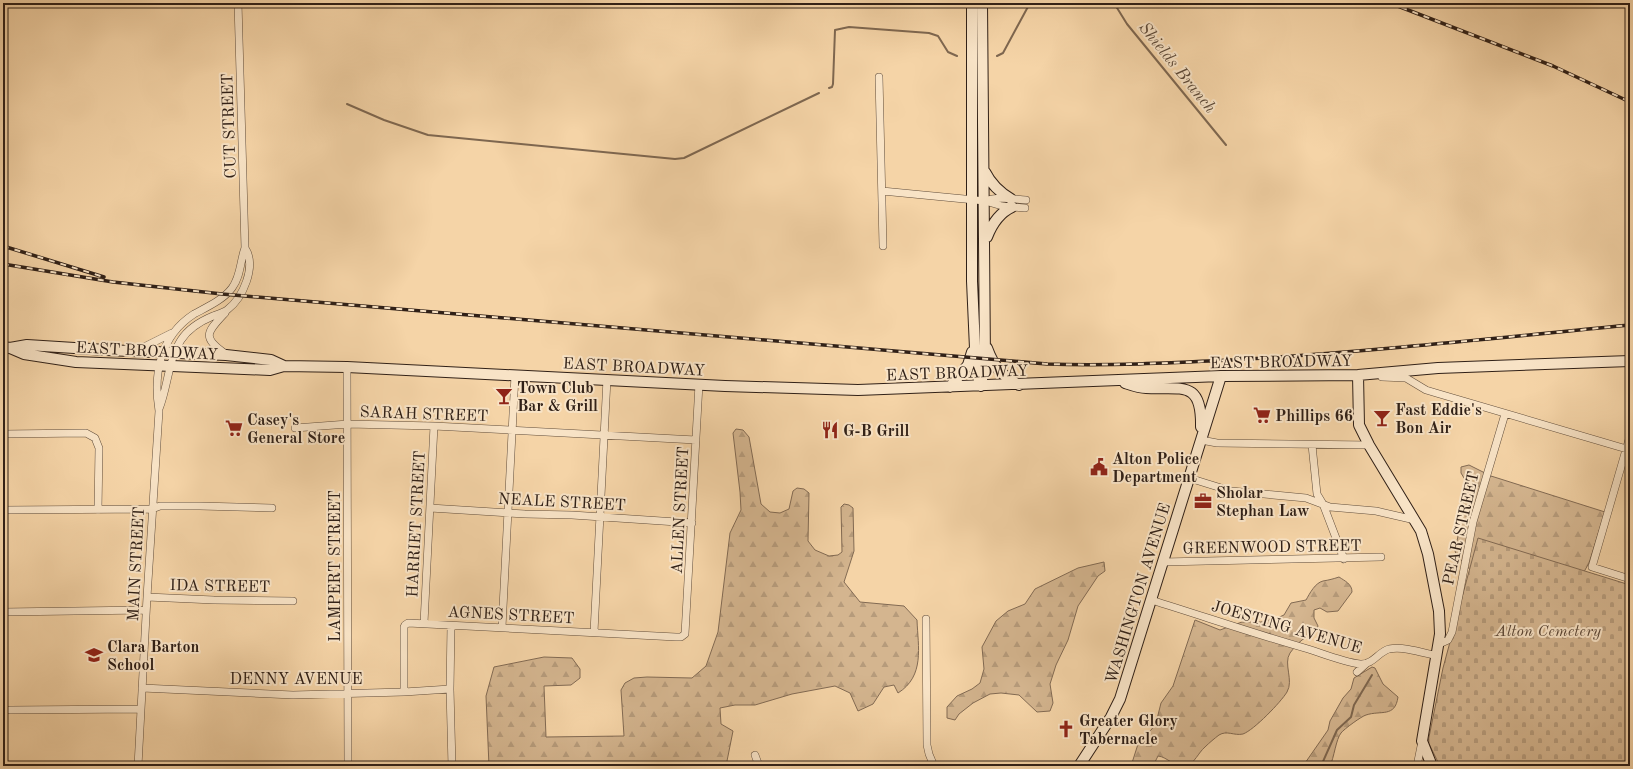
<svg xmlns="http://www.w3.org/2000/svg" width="1633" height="769" viewBox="0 0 1633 769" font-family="'Old Standard TT',serif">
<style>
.forest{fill:url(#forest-firs);stroke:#826a53}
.cemetery{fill:url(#cemetery-stones);stroke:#826a53}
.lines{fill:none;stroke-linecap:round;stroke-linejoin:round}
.stream{stroke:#7e6750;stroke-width:2}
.street-casing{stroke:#614d3b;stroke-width:8}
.secondary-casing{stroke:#302017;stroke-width:12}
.street{stroke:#f8e3c6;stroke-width:7}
.secondary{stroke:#f8e3c6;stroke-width:10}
.rail-casing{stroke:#302017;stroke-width:3.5}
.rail{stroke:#f8e3c6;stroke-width:2;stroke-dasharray:6;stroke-linecap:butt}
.labels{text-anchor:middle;stroke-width:4;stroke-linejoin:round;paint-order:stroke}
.street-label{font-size:16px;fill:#302017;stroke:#f8e3c6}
.poi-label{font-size:16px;font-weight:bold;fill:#302017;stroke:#f8e3c6;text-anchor:start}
.park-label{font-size:16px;font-style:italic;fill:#594535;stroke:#f8e3c6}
.water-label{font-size:17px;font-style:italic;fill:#5e4a38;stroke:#f8e3c6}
</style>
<defs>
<pattern id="forest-firs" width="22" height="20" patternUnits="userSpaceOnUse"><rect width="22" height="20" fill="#d4b58f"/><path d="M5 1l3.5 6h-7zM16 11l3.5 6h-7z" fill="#b69b7b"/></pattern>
<pattern id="cemetery-stones" width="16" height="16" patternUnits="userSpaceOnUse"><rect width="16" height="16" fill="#d4b58f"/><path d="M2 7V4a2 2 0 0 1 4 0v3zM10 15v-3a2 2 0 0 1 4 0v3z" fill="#b69b7b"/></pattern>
</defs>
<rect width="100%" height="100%" fill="#f5d4a7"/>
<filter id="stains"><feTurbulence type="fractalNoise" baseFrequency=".005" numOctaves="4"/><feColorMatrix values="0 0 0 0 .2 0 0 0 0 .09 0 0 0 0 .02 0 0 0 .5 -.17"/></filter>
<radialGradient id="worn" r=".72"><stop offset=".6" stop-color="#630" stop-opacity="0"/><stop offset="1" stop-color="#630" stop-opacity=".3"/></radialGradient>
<path class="forest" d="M736,429L743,430L749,437L761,504L770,512L780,513L789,509L793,491L797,488L804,489L809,493L808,541L815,550L829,556L838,555L842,552L841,507L844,504L849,505L853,508L854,551L844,582L860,602L904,606L917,620C918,647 925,676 898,693L894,685L884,687L873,704L858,711L850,693L835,686L792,694L755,705H735L720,708L721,724L733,731L726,766H489L486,696L494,667L544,657L572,658L580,669V678L571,685L544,686L546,737L624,736L621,690L625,683L634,678L647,677L692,678L706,666L718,632L730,533L741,510L740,492L733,433Z
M1469,465L1491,476L1605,512L1589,563L1581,577L1482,582L1457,556L1455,551L1458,536L1455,526L1464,500L1468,495L1467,483L1461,473V467Z
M1104,562L1105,571L1098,576L1078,606L1068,640L1056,665L1050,684L1053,703L1050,711L1037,712L1019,695L1001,693L990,694L973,703L959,714L955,720L947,718V707L957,696L972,689L980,683L984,669L982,647L996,621L1008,611L1025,604L1035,589L1078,568Z
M1339,577C1345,581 1352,584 1352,592L1338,611L1327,612L1320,608L1314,610V618L1318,626C1317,629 1315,633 1313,634C1310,637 1305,637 1302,640C1298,643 1293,649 1290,653C1283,664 1294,680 1287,692C1281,702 1254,730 1243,734C1234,736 1227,730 1219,735C1215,738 1209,743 1205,747C1198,753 1195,763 1186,766C1174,768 1168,757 1158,756L1153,766H1131L1139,741L1152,729L1157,719L1161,703L1173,686L1195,620L1220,630L1242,622H1261L1277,618L1284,615L1291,603L1306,600C1310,593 1315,583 1323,581C1329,580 1333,579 1339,577Z
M1372,667L1375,668L1383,684L1398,697C1395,718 1381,710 1366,715C1362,716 1344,729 1341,733C1336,739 1334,758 1330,766H1303L1328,730L1330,721L1343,698L1351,689L1354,678Z"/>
<path class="cemetery" d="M1478,538L1630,585V766H1440L1428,742L1443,668Z"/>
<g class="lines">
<path class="stream" d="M1114,3L1127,24L1226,145
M997,56L1003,53L1030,3
M829,88L832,87L833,84L835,30L849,27L929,33L938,36L948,52L957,56
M347,104L384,120L428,135L675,159L684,158L819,93
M1321,766L1337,730L1351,717L1354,705L1372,675"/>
<g class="street-casing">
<path id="street" d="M879,77L883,246
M882,191L985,201L1002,206L1025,208
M985,201C998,196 1012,199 1026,200
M225,313C207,332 201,337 226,354
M138,350L172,333
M347,367L348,766
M1382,377L1406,378L1426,390L1436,393L1630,450
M159,409C168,387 168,360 181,340C188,329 201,321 213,316C217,314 223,313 227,310C243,298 257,266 245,248
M295,428L348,424L434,426L696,440
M3,434L86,433L95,438L99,448L98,510
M1630,436L1592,567L1630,579
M1201,440L1217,443L1369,445
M1312,445L1317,494L1323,504L1344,559
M1189,478L1231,491L1306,498L1330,507L1376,511L1415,520
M430,508L525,514L572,515L692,523
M3,510L152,509L160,506H200L272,508
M1163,562L1381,557
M147,597L214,600L293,601
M1151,600C1203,616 1255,634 1308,649C1324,654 1343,662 1360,664C1373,665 1378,652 1389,649C1404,646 1423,653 1437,656
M3,612L146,610
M926,619L927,745L929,754L934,766
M424,623L434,426
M451,626L450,689L452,766
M502,627L515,375
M594,632L607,379
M1439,644L1448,640L1452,632L1473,522L1505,414
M1357,672L1367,663
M142,688L293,695L404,692L450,689
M404,692V627L405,625L408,623L676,637H681L685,634L699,384
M10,710L140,709
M755,755L759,766
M138,766L147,597L159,411C153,374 160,336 194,314C207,307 223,300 232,288C241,276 240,261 245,248L238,3
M1417,766L1422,741"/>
</g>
<g class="secondary-casing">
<path id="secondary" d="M972,3V281L976,371L981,386
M985,172C991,184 999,192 1011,199
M987,237C992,224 999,213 1012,207
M3,347L10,348L24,354L76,362L270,370L284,366L347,367L725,386L858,390L1221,376L1358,375L1438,368L1630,361
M10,348L27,345L106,350L226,355L271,360L284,366
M987,348C994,367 1001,375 1019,385
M1358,375L1359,425L1369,445L1421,531L1428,554L1439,611L1440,634L1422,741L1432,766
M1125,383C1131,385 1139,388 1146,388C1181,390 1202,379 1201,427
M981,386L985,360L982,3
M950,387L968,365L972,352
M1079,766L1111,717L1120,699L1221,376"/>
</g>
<use href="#street" class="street"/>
<use href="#secondary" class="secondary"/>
<g class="rail-casing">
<path id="rail" d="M1390,3L1553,66L1630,102
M3,246L104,277
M3,264L113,282L222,294L1047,364C1109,366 1170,363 1232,360C1365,352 1497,338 1630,325"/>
</g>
<use href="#rail" class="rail"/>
</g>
<defs>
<g id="bar-bare" transform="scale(1.38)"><path d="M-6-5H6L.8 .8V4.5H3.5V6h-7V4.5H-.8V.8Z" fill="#8f2418" stroke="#f8e3c6" stroke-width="2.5" paint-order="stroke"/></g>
<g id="supermarket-bare" transform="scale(1.38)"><path d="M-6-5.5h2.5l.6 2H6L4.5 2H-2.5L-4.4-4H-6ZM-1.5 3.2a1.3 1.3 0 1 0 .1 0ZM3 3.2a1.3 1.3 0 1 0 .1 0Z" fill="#8f2418" stroke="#f8e3c6" stroke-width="2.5" paint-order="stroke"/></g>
<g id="restaurant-bare" transform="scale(1.38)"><path d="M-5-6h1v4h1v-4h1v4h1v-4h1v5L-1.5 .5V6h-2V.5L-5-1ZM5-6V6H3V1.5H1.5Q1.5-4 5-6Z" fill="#8f2418" stroke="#f8e3c6" stroke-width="2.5" paint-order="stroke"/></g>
<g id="civic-bare" transform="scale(1.38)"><path d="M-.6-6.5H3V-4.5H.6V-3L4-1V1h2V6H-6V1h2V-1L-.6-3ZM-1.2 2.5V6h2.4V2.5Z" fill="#8f2418" stroke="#f8e3c6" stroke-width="2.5" paint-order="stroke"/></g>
<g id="office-bare" transform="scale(1.38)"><path d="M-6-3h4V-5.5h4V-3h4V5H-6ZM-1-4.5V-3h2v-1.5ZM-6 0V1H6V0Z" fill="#8f2418" stroke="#f8e3c6" stroke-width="2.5" paint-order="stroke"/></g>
<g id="school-bare" transform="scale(1.38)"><path d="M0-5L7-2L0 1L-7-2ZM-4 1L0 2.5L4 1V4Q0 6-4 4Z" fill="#8f2418" stroke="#f8e3c6" stroke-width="2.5" paint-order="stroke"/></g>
<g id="church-bare" transform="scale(1.38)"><path d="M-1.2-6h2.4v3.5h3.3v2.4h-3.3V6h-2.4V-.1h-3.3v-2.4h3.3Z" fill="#8f2418" stroke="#f8e3c6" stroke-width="2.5" paint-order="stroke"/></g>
</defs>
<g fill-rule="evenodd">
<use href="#bar-bare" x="504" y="396"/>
<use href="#supermarket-bare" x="1262" y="415"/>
<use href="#bar-bare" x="1382" y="418"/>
<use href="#supermarket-bare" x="234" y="428"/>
<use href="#restaurant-bare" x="830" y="430"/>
<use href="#civic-bare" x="1099" y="467"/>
<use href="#office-bare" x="1203" y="501"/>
<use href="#school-bare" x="94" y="655"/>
<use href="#church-bare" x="1066" y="729"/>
</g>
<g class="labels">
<g class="street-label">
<text transform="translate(228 126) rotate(-92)" y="6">CUT STREET</text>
<text transform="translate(147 350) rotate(3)" y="6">EAST BROADWAY</text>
<text transform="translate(1281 361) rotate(-1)" y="6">EAST BROADWAY</text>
<text transform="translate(634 366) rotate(3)" y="6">EAST BROADWAY</text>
<text transform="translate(957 372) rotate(-2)" y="6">EAST BROADWAY</text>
<text transform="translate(424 413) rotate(2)" y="6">SARAH STREET</text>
<text transform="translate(562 501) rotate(3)" y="6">NEALE STREET</text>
<text transform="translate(679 510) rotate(-87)" y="6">ALLEN STREET</text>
<text transform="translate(415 524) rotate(-87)" y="6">HARRIET STREET</text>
<text transform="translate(1460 528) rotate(-77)" y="6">PEAR STREET</text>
<text transform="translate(1272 546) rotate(-1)" y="6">GREENWOOD STREET</text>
<text transform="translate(135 564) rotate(-87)" y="6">MAIN STREET</text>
<text transform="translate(334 566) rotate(-90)" y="6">LAMPERT STREET</text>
<text transform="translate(220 585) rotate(1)" y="6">IDA STREET</text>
<text transform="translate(1137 593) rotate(-73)" y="6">WASHINGTON AVENUE</text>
<text transform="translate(511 614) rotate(3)" y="6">AGNES STREET</text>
<text transform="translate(1287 626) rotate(16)" y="6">JOESTING AVENUE</text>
<text x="296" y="684">DENNY AVENUE</text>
</g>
<g class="poi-label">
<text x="517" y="393">Town Club<tspan x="517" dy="18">Bar &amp; Grill</tspan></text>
<text x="1395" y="415">Fast Eddie's<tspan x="1395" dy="18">Bon Air</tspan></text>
<text x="1275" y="421">Phillips 66</text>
<text x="247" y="425">Casey's<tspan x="247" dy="18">General Store</tspan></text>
<text x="843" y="436">G-B Grill</text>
<text x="1112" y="464">Alton Police<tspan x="1112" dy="18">Department</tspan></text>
<text x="1216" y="498">Sholar<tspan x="1216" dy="18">Stephan Law</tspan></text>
<text x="107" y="652">Clara Barton<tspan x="107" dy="18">School</tspan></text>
<text x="1079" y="726">Greater Glory<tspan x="1079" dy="18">Tabernacle</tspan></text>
</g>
<g class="park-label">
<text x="1548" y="636">Alton Cemetery</text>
</g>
<g class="water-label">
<text transform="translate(1178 67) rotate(51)" y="6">Shields Branch</text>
</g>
</g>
<rect width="1633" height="769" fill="none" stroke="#f5d4a7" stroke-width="16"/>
<rect x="4" y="4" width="1625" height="761" fill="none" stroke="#302017" stroke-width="2"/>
<rect x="8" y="8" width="1617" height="753" fill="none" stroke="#302017"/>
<rect width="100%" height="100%" filter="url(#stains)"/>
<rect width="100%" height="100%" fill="url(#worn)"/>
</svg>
